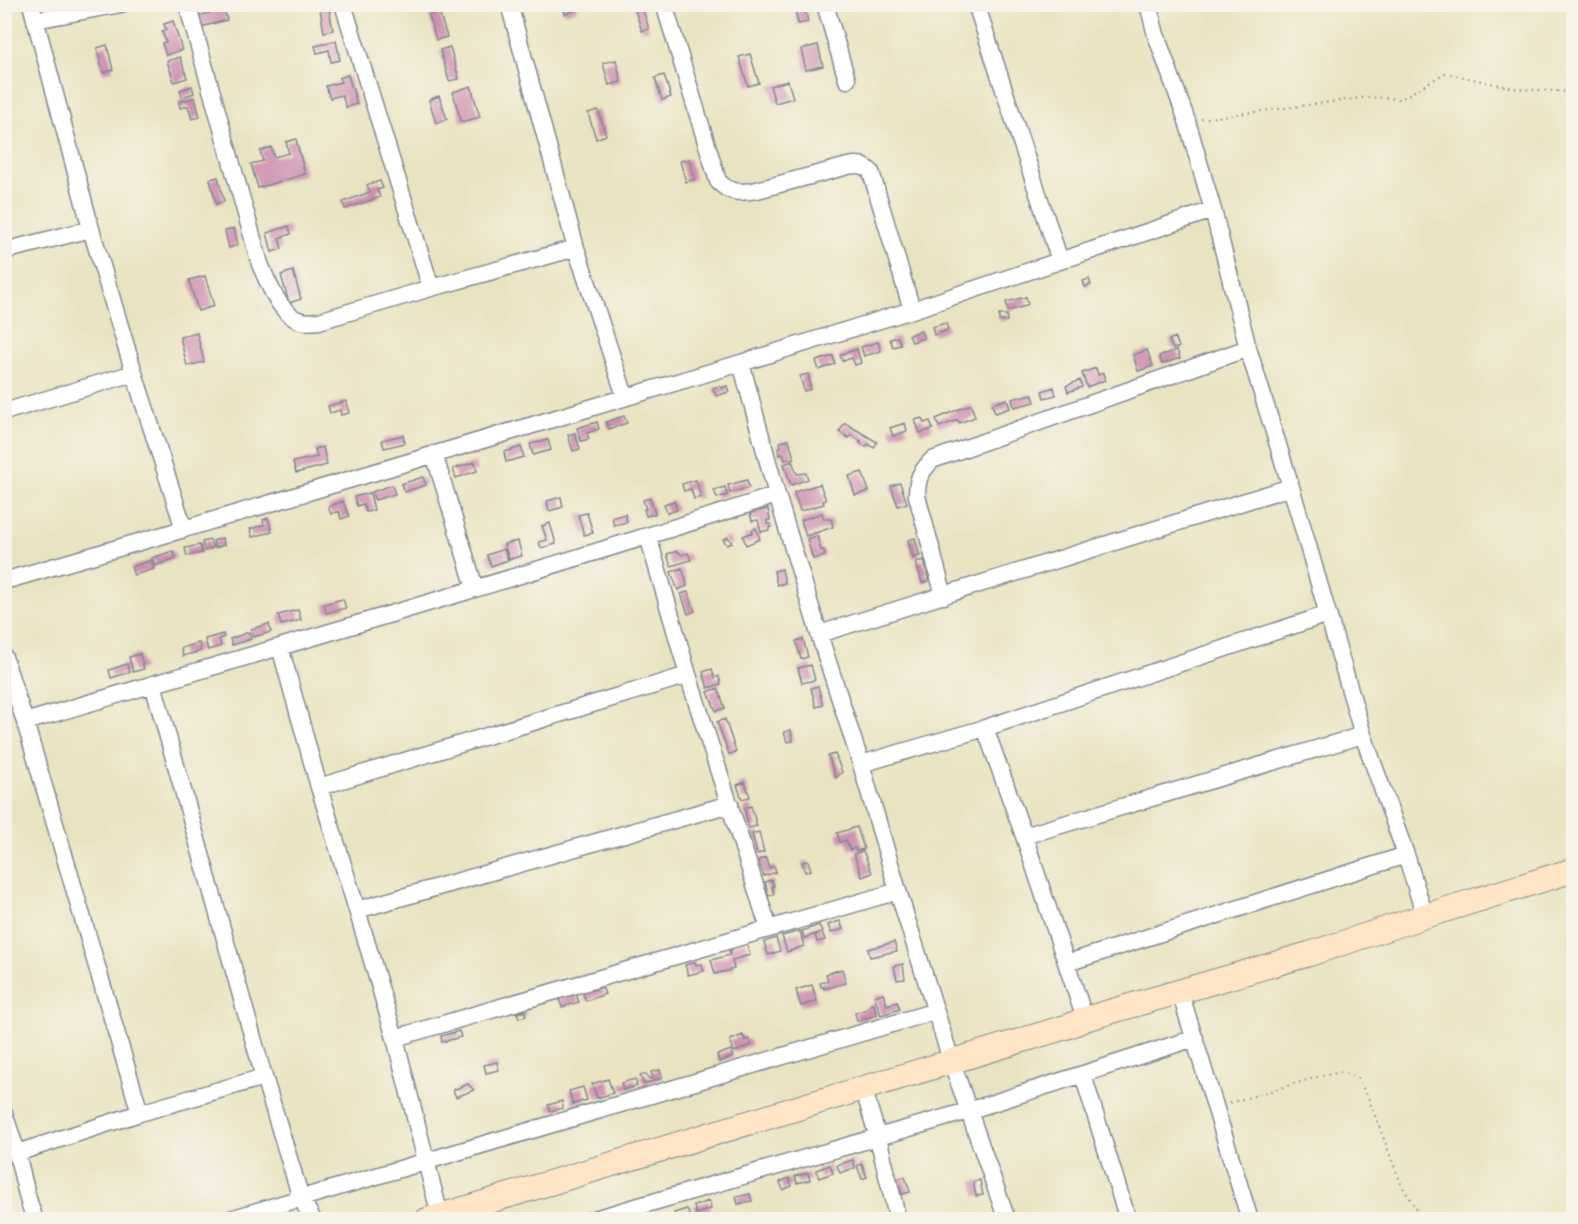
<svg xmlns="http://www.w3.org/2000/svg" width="1578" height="1224" viewBox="0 0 1578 1224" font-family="Dekko,sans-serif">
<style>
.building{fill:#ce8fb0}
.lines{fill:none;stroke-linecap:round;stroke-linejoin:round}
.street-casing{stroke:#828990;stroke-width:19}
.secondary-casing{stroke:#828990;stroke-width:26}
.path{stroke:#828990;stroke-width:2;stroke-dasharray:1.5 4.5;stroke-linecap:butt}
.street{stroke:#fff;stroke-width:16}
.secondary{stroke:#fde5c5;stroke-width:24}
</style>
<rect width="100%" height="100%" fill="#f7f3e8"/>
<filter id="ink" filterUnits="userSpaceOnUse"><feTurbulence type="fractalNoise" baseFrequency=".0167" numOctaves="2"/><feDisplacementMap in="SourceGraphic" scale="12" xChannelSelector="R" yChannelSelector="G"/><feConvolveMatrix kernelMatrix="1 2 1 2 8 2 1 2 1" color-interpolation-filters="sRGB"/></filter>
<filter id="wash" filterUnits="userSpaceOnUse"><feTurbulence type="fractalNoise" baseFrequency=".008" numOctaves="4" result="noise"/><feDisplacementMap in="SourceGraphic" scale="24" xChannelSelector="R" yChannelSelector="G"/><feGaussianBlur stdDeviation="1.35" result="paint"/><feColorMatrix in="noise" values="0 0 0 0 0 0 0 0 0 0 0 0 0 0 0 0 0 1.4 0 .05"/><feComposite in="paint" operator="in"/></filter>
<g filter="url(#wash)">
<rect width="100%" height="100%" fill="#eae3c2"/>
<g id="blocks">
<path class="building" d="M319,4H328L333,30L324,32Z
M562,4H576L577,10L565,14Z
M633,4H641L649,29L642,31Z
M805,8L808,22L798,24L795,10Z
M224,9L227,20L201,27L198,16Z
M439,12L447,37L436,40L429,15Z
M173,21L182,50L166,55L162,43L166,42L162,32L166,30L164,24Z
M336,41L340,60L331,62L329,50L317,53L315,46Z
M107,45L113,70L103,73L97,48Z
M818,45L823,66L806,70L801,49Z
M450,47L459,79L449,81L440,50Z
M750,54L759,83L748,86L739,57Z
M180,57L187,78L174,82L167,61Z
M616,60L621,82L609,85L603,63Z
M348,75L357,104L346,107L342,95L330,98L326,86L341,82L339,78Z
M664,75L671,97L662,100L655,78Z
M788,81L793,98L775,103L770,86Z
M192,86L194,93L182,97L180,90Z
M471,86L480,117L461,122L453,92Z
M439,96L447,119L436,123L429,100Z
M195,98L200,117L192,119L188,106L180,108L179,101Z
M598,110L606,135L596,139L588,113Z
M296,139L305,174L258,188L251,164L263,161L260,151L271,147L274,157L289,153L286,142Z
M689,159L695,179L686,182L680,161Z
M218,177L224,202L216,204L210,179Z
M380,181L383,188L377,190L380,197L345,209L343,202L370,192L367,185Z
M289,226L291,234L279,238L282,249L272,252L267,233Z
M234,228L238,245L229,248L225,231Z
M293,271L301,299L289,303L281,275Z
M205,276L214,306L198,311L189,280Z
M1089,279L1091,285L1085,287L1083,281Z
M1026,297L1028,304L1022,307L1008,311L1006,302Z
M999,315H1007V321H999Z
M946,323L948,330L934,335L932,327Z
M921,331L924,338L912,342L909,335Z
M197,333L204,362L187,366L180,337Z
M898,337L901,345L893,347L890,339Z
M1175,337L1179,347L1173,349L1169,340Z
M878,342L881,351L864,356L861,347Z
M857,349L861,363L855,365L852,358L842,361L840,355Z
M1147,350L1153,366L1138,371L1133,355Z
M1177,350L1180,358L1162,364L1159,356Z
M833,356L835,364L819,370L816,361Z
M1096,368L1098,375L1103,373L1105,380L1087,387L1082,373Z
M808,374L811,389L804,391L800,376Z
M1080,380L1082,387L1068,392L1066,386Z
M720,386L721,388L727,386L729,392L716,396L713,388Z
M1054,387L1056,395L1044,398L1042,391Z
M1032,394L1035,402L1014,407L1012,399Z
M1007,399L1010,408L995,413L992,404Z
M346,401L349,413L341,415L340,410L330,413L328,406Z
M971,404L975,417L959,423L958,420L939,427L936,419Z
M624,416L627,423L609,429L606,422Z
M922,418L924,423L930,421L933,429L920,433L915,420Z
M597,422L599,429L587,433L589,439L581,441L577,428Z
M845,423L877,442L874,448L868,444L866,447L860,443L861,441L851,435L849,438L839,432Z
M905,423L907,431L893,436L890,428Z
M575,433L580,449L573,451L568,435Z
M403,435L405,443L384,448L382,440Z
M548,440L551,450L533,455L530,444Z
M789,440L794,458L785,460L783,454L780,455L778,448L781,447L780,442Z
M323,447L327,465L296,473L293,462L317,457L315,449Z
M521,447L524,457L506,462L504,452Z
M792,461L797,474L806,473L808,479L791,485L784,464Z
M475,462L477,471L456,478L453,469Z
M862,472L869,491L855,495L849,476Z
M423,477L426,485L404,492L401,484Z
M696,480L701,497L694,499L691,489L684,491L682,484Z
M747,480L749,488L730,493L728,485Z
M900,483L907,503L898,506L891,486Z
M820,484L826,500L823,501L824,504L800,511L794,492Z
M392,485L395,494L375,500L372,492Z
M725,487L727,495L717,498L714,490Z
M370,493L374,510L366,512L363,504L357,506L354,497Z
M561,497L563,507L549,511L547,501Z
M650,498L655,514L646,516L644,509H646L643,500Z
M343,501L349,516L341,519L339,511L331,514L328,507Z
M674,501L677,510L667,513L664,504Z
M768,509L770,520H767V524H771L772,527H769V530L761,532L758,520L752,521L750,513Z
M587,513L593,533L584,535L578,515Z
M822,513L824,519H831L833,527L806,536L801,520Z
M625,514L627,522L614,525L612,518Z
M268,518L272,532L252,537L250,529L264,525L263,520Z
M550,523L556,544L541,548L539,542L547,540L542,526Z
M756,528L760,539L746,545L743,536L753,532L752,530Z
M817,536L821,550H824L825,556L813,559L807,539Z
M728,537L732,543L727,545L723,539Z
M222,538L224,545L215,548L213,541Z
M915,538L920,556L913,558L908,540Z
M210,540L213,548L204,551L202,542Z
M518,541L522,556L509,559L504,544Z
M200,545L202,553L187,556L185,548Z
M504,549L508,560L491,566L487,555Z
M173,551L176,558L155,566L152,558Z
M677,551L682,555L688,553L691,560L671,566L667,554Z
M151,560L154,569L134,575L131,567Z
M924,560L929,581L922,583L916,562Z
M682,568L686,580L687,586L678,590L671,572Z
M782,569L785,583L777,585L774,571Z
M688,592L695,611L688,614L681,594Z
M343,599L346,608L326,613L324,604Z
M298,610L301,620L281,625L278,615Z
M269,624L271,632L253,637L251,629Z
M249,632L251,639L232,645L230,639Z
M223,634L224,637L219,639L221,646L208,650L205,639Z
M803,639L808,657L801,659L796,641Z
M199,643L201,651L183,656L181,648Z
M140,654L144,669L133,672L129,657Z
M127,664L130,672L111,678L109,670Z
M811,665L815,680L802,683L798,668Z
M712,669L715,678L719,676L721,684L708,688L703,672Z
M818,686L823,705L816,707L811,688Z
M718,688L725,708L716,711L708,692Z
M725,719L736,752L729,754L717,722Z
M791,730L793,741L787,742L784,732Z
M835,754L842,772L836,778L828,756Z
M745,782L750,797L742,799L737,785Z
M751,806L757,826L749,828L744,808Z
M857,827L864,849L856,851L855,848L850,850L846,840L840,842L837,833Z
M759,832L764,852L757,854L752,834Z
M863,851L872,873L862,877L854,854Z
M766,857L769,868L774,866L776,872L764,876L758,860Z
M808,861L811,870L805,872L802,862Z
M772,880L774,886H772L774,894L769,896L765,882Z
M840,921L843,929L831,933L828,925Z
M819,925L822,932L804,938L802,931Z
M800,931L804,946L787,952L782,936Z
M822,932L825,940L817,942L815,935Z
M776,938L780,951L768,955L764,942Z
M746,941L750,955L732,960L734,969L715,974L711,960L730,955L729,951H732L730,946Z
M894,942L897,951L870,957L868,949Z
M695,962L696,965L702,964L704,971L688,975L685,965Z
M903,964L905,979L897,980L894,966Z
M842,969L846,983L824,989V987H821L820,983L828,981L826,974Z
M812,985L817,1001L801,1006L796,990Z
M602,987L605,994L586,1001L583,993Z
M883,993L887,1005L897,1002L900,1009L881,1015L874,996Z
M576,994L579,1002L562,1007L559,999Z
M874,1004L877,1015L857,1021L855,1013L867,1009L870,1005Z
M525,1011L526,1016L519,1018L517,1013Z
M459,1031L461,1037L442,1042L441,1036Z
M743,1035L745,1040L749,1039L752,1045L734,1052L730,1040Z
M731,1050L733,1057L719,1062L717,1055Z
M497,1062L499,1070L486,1073L484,1065Z
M660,1070L662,1078L644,1084L640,1076L646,1074L649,1079L653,1078L651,1072Z
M608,1079L613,1093L597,1098L592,1084Z
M635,1079L637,1086L623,1090L621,1083Z
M468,1084L474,1090L456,1097L453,1090Z
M583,1087L587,1100L573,1104L569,1091Z
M562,1101L563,1108L550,1111L548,1105Z
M853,1160L855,1168L840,1173L837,1165Z
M862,1164L867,1177L862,1179L857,1166Z
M830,1165L833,1173L819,1178L816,1170Z
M808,1173L810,1180L797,1183L795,1176Z
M905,1177L910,1192L902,1194L897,1179Z
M789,1178L792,1186L783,1190L780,1182Z
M980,1180L983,1195L976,1196L973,1182Z
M750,1194L752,1201L738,1204L736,1197Z
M709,1201L711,1209L696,1214L694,1206Z
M687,1209L690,1216L676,1220L674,1213Z"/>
</g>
</g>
<g filter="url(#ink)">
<use href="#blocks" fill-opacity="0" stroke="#828990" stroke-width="1.5"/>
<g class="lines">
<g class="street-casing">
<path id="street" d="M187,4L260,264C267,280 278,309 294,318C302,323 310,322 319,321L431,288L576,248L509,4
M343,4L431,288
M664,4L718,181C729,194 742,193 757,190L848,166C858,164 863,164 871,172L912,310
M825,4L847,80
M976,4L1060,261
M1148,4L1156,35L1187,121L1213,210L1248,348L1291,487L1363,735L1406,855L1425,916
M35,20L121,4
M576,248L625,396
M4,251L91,229
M741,363L777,495L819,634L861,764L898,891L951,1060L1007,1220
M4,412L134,373
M434,454L475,588
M184,529L741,363L912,310L1213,210
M648,536L688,675L769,929
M4,581L184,529L134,373L91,229L31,4
M944,596L917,496C917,478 920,473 932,460L1248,348
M819,634L1291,487
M280,647L319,787L357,910L395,1038L440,1216
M4,657L25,722L140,1113L264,1077L153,684
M25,722C276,648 528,575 777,495
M985,728L1024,836L1085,1019
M861,764L985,728L1328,614
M319,787L688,675
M1024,836L1363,735
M357,910L730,804
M1067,963L1406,855
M1180,992L1250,1220
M395,1038L898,891
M1083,1075L1128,1220
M264,1077L301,1198L313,1220
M863,1087L878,1138L898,1220
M4,1113L17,1153L28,1199L35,1220
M17,1153L140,1113
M227,1220L936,1011
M591,1220L968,1111L1195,1038"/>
</g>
<g class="secondary-casing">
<path id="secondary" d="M427,1220L1069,1026L1085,1019L1309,954L1425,916L1574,870"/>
</g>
<path class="path" d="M1201,119L1369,97L1401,99L1445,73L1518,89L1574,92
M1230,1103L1324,1075L1343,1072L1357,1078L1368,1097L1401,1184L1423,1220"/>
<use href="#street" class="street"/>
<use href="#secondary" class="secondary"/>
</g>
</g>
<rect width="1578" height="1224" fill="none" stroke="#f7f3e8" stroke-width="24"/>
</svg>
